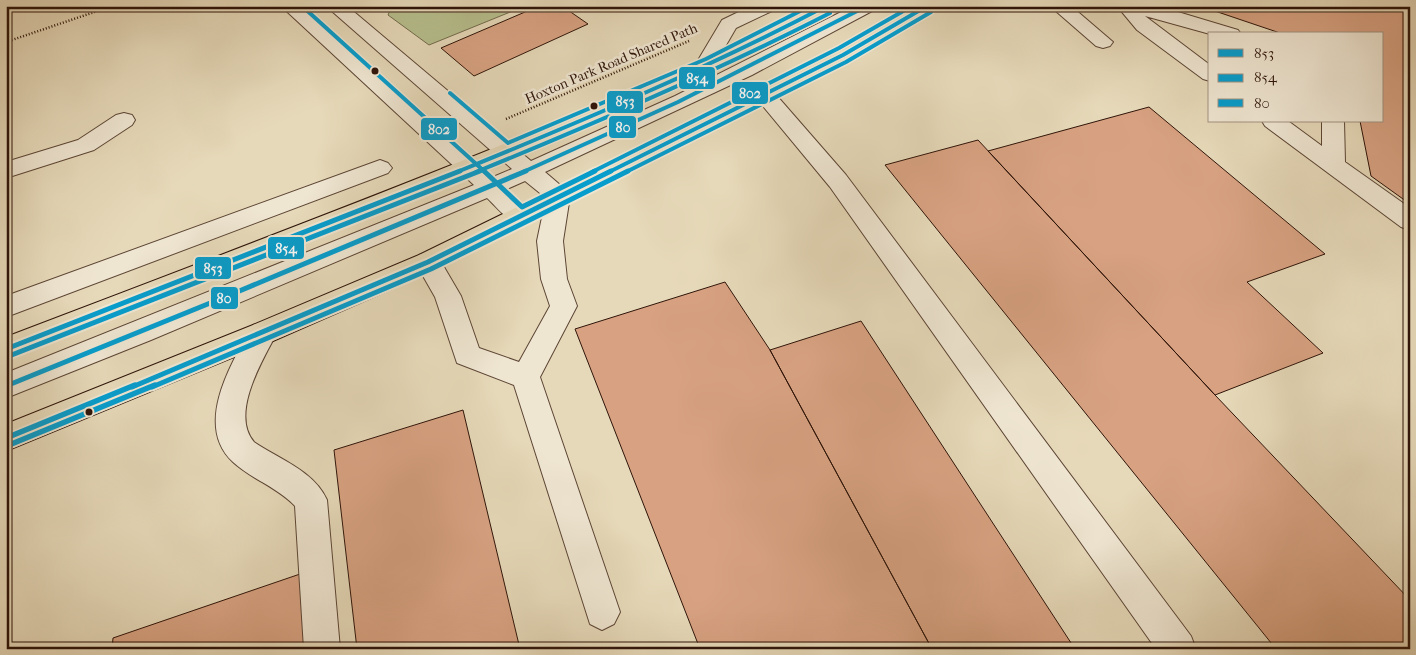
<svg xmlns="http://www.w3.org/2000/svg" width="1416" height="655" viewBox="0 0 1416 655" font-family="'IM FELL French Canon',serif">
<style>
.green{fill:#b7bf8e;stroke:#726a4c}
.building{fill:#d8a282;stroke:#2e1409}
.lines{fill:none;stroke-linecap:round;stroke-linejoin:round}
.minor-casing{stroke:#5c4535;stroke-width:2}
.major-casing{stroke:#2e1409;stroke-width:2}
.path{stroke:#2e1409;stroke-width:2.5;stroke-dasharray:1 2;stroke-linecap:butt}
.minor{fill:#efe6d2;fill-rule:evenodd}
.major{fill:#e6d9b9;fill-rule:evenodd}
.bus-1-far2-casing{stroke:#efe6d2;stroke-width:7}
.bus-1-far1-casing{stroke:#efe6d2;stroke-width:9}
.bus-1-casing{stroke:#efe6d2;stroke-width:9}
.bus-2-far2-casing{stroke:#efe6d2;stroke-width:7}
.bus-2-far1-casing{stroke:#efe6d2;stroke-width:9}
.bus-2-casing{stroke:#efe6d2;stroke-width:9}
.bus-3-far2-casing{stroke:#efe6d2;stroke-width:7}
.bus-3-far1-casing{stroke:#efe6d2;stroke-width:9}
.bus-3-casing{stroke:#efe6d2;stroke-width:9}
.bus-4-far1-casing{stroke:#efe6d2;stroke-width:7}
.bus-4-casing{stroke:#efe6d2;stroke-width:9}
.bus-1-far2{stroke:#079dcc;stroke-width:4}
.bus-1-far1{stroke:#079dcc;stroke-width:5}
.bus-1{stroke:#079dcc;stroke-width:5.5}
.bus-2-far2{stroke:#079dcc;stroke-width:4}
.bus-2-far1{stroke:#079dcc;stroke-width:5}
.bus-2{stroke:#079dcc;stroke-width:5.5}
.bus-3-far2{stroke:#079dcc;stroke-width:4}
.bus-3-far1{stroke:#079dcc;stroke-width:5}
.bus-3{stroke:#079dcc;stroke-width:5.5}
.bus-4-far1{stroke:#079dcc;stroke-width:4}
.bus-4{stroke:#079dcc;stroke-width:5}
.bus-dot{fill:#2e1409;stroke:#efe6d2;stroke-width:2}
.labels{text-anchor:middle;stroke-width:5;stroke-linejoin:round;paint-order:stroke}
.far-street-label{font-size:14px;fill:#2e1409;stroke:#efe6d2}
.line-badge{stroke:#efe6d2;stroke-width:2}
.badge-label{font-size:14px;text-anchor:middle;font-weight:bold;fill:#fff}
</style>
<rect width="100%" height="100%" fill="#e6d9b9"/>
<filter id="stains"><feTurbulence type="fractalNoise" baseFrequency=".004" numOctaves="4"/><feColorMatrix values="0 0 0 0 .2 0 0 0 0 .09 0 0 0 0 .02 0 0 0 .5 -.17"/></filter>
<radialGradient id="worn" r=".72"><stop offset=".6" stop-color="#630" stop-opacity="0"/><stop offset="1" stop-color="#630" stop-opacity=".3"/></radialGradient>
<path class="green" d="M392,6H525L429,45L388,15Z"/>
<path class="building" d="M539,6H562L588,24L474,76L441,48Z
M1200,6H1410V204L1371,176L1360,121H1382V34H1283Z
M1149,107L1325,254L1247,282L1323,353L1215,395L988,151Z
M978,140L1215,395L1410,600V649H1276L885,165Z
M725,282L770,350L932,649H700L575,329Z
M861,321L1075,649H932L770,350Z
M463,410L520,649H357L334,450Z
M303,573L308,649H112L113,638Z"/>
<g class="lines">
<g class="minor-casing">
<path id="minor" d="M281,6H301L493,177L512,169L326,6H347L531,161L675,96L853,6H876L874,10L752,75L545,172L566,190L570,196L563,241L567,279L577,306L540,377L620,612L614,624L602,630L590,624L514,385L457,363L435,297L415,262L419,255L428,253L437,255L461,296L479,348L519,362L550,306L541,279L537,241L546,198L525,181L507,189L530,210L533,216L530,222C511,228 500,210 487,198L151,340L6,398V373L474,185Z
M751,6H776L774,10L736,28L711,71L704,73L697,71L694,67L722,20Z
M1050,6H1071L1113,42L1110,46L1103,48L1096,46Z
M1117,6H1158L1238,30L1241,34H1210L1145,16L1210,65V81L1203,79L1137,30Z
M764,88L771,89L846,175L1191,636L1196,649H1156L830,187L757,99L753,94L757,89Z
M124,113L132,115L135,120L132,125L94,150L6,178V162L78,140L116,115Z
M1262,121H1288L1322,146V121H1344L1345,162L1410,208V230L1401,227L1265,126Z
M380,160L388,163L392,168L388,173L6,317V296Z
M263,322L273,325L277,333C262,361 230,414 254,442C279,459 314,471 327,500L340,649H304L295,506C277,487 251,479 233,462C193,425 232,362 253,325Z"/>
</g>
<g class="major-casing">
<path id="major" d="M811,6H835L833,10L721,67L607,118L338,229L6,360V337C166,276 325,216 484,152C595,107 705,62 811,6Z
M913,6H936L934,10L850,59L437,269L273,341L6,451V424L253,325L419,255L836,51Z"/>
</g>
<path class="path" d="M6,42L112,6
M506,119L689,41"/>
<use href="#minor" class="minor"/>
<use href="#major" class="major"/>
<g class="bus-1-far2-casing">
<path id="bus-1-far2" d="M457,172C582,121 706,69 826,6
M609,172L843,55L927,6"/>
</g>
<g class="bus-1-far1-casing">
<path id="bus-1-far1" d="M6,349L460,171
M132,387L428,262L611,171"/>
</g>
<g class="bus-1-casing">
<path id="bus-1" d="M6,438L135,385"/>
</g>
<g class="bus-2-far2-casing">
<path id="bus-2-far2" d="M476,172C596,123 715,72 830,13
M626,172L846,62L931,12"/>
</g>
<g class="bus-2-far1-casing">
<path id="bus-2-far1" d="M9,356L480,171
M152,387L431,269L628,171"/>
</g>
<g class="bus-2-casing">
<path id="bus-2" d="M9,445L155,385"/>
</g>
<g class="bus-3-far2-casing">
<path id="bus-3-far2" d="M523,172L678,102L867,6"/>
</g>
<g class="bus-3-far1-casing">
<path id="bus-3-far1" d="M6,386L225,297L526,171"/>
</g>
<g class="bus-3-casing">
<path id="bus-3" d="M6,386L8,385"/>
</g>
<g class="bus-4-far1-casing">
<path id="bus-4-far1" d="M302,6L485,172
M450,93L508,143L706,59L810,6
M592,172L839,48L912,6"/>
</g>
<g class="bus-4-casing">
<path id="bus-4" d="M484,171L522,207L595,171"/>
</g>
<use href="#bus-1-far2" class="bus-1-far2"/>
<use href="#bus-1-far1" class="bus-1-far1"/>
<use href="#bus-1" class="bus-1"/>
<use href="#bus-2-far2" class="bus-2-far2"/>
<use href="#bus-2-far1" class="bus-2-far1"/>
<use href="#bus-2" class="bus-2"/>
<use href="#bus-3-far2" class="bus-3-far2"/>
<use href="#bus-3-far1" class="bus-3-far1"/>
<use href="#bus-3" class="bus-3"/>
<use href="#bus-4-far1" class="bus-4-far1"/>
<use href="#bus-4" class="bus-4"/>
</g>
<g class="bus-dot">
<circle cx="375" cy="71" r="4.5"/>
<circle cx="594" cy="106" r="4.5"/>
<circle cx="89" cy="412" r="4.5"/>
</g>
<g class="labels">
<g class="far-street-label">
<text transform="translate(611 63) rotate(-23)" y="5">Hoxton Park Road Shared Path</text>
</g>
</g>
<g class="line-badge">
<rect x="678" y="66" width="38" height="24" rx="5" fill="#079dcc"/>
<rect x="731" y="81" width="38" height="24" rx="5" fill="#079dcc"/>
<rect x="606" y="90" width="38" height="24" rx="5" fill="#079dcc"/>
<rect x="608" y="115" width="29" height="24" rx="5" fill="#079dcc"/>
<rect x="420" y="117" width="38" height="24" rx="5" fill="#079dcc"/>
<rect x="267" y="236" width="38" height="24" rx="5" fill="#079dcc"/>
<rect x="194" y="256" width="38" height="24" rx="5" fill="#079dcc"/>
<rect x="210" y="286" width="29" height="24" rx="5" fill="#079dcc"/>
</g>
<g class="badge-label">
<text x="697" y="83">854</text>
<text x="750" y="98">802</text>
<text x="625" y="106">853</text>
<text x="623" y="132">80</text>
<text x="439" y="134">802</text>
<text x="286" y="253">854</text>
<text x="213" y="273">853</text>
<text x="224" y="303">80</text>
</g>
<rect width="1416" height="655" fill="none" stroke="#e6d9b9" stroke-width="25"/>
<rect x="8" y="8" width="1401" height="640" fill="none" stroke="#2e1409" stroke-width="2.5"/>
<rect x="12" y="12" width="1391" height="630" fill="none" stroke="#2e1409"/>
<rect x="1208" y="32" width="175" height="90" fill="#efe6d2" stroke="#a29282"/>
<rect x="1218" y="49" width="25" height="8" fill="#079dcc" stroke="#a29282"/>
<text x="1254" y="58" font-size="15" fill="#2e1409">853</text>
<rect x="1218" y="74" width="25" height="8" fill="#079dcc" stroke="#a29282"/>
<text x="1254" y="82" font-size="15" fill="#2e1409">854</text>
<rect x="1218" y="99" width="25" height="8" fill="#079dcc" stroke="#a29282"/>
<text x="1254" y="108" font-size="15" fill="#2e1409">80</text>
<rect width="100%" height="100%" filter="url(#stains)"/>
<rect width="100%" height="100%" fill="url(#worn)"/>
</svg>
